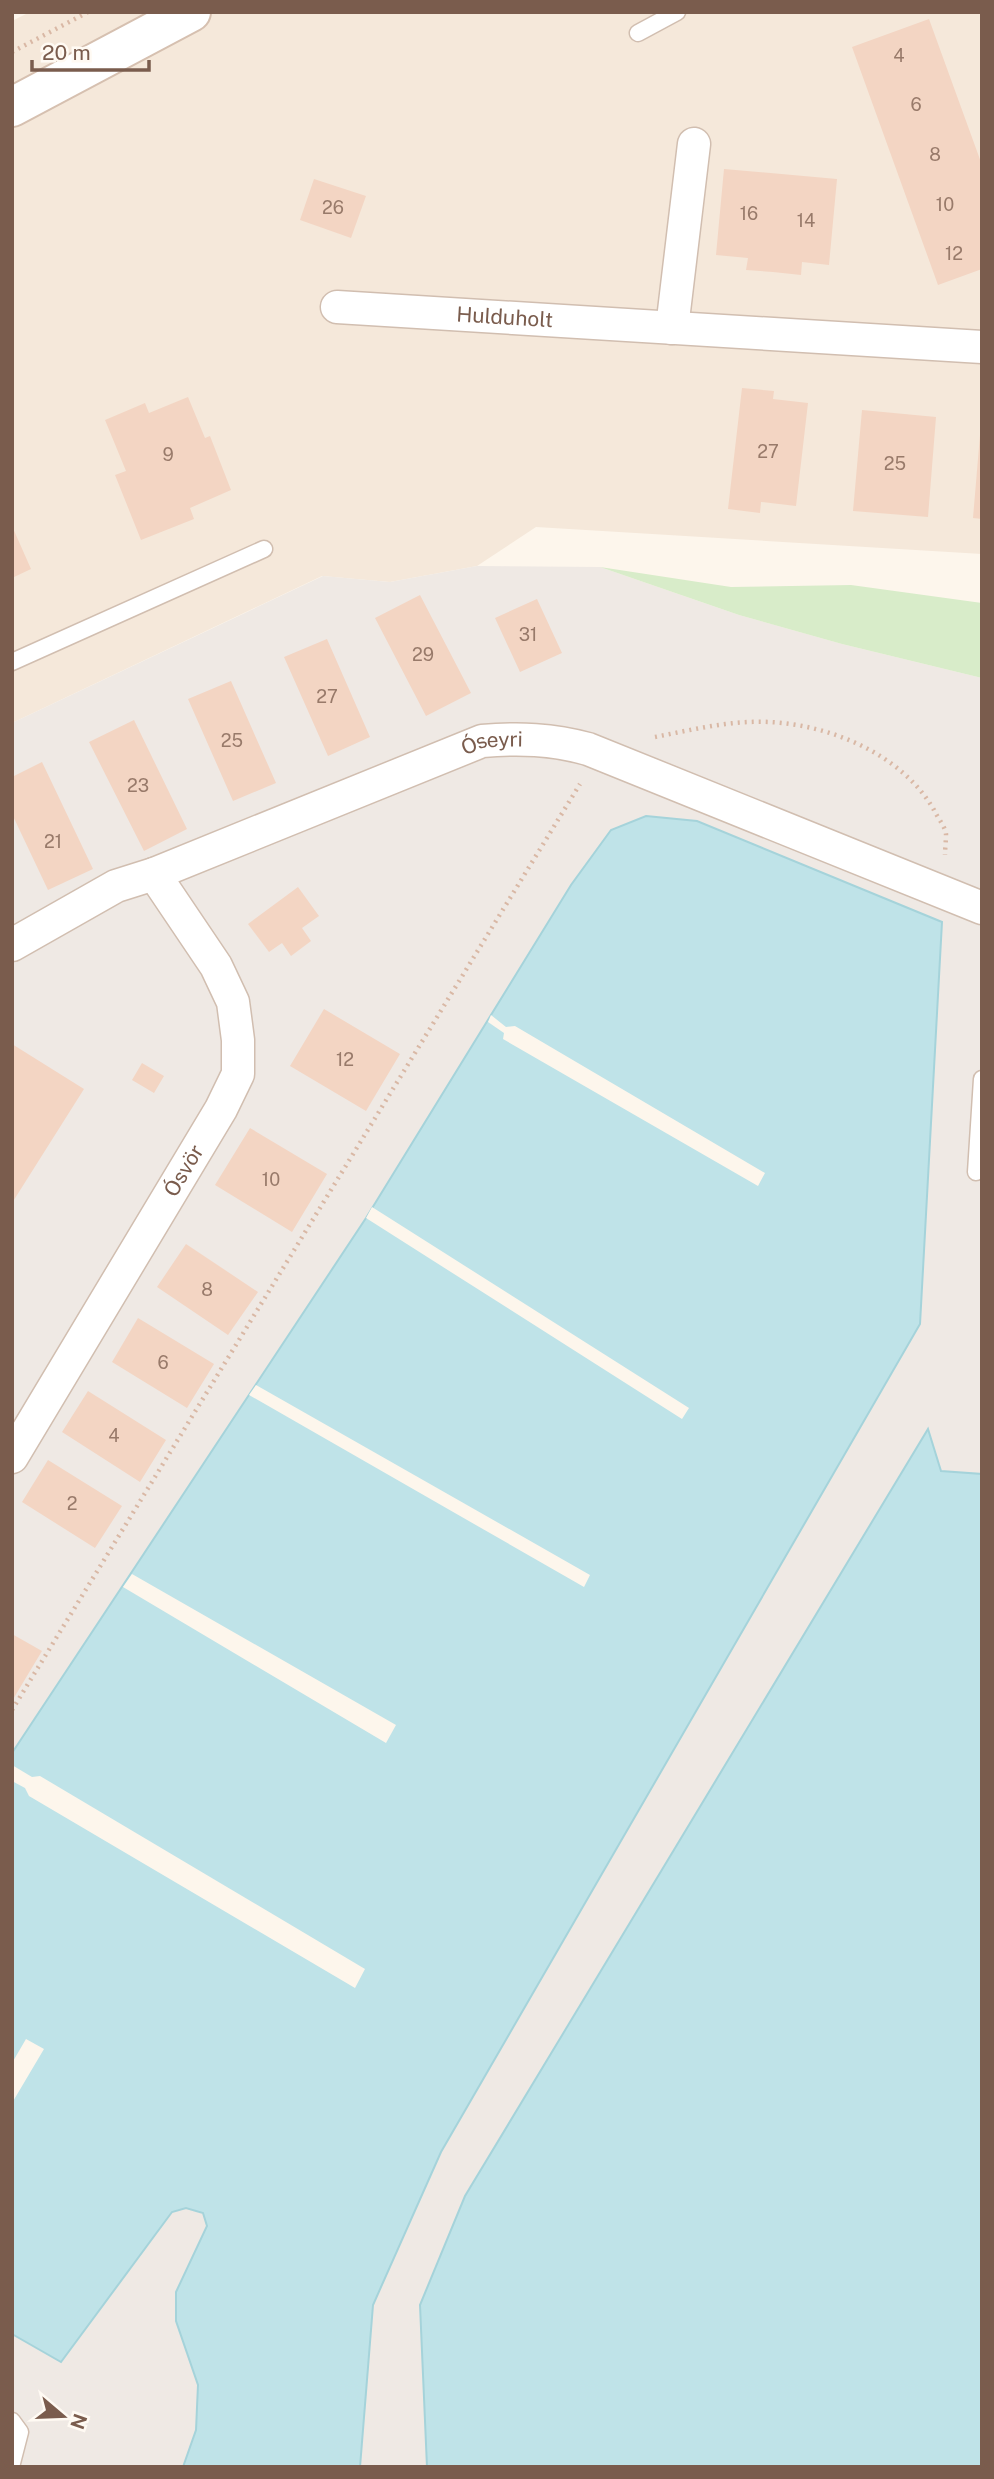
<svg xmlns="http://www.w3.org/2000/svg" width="994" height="2479" viewBox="0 0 994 2479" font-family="'Public Sans',sans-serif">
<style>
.residential{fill:#f5e8da}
.industrial{fill:#efe9e4}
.green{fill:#d8ecc9}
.water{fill:#bfe3e8;stroke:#a5d3da;stroke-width:2}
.pier{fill:#fdf6ec}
.building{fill:#f3d5c3}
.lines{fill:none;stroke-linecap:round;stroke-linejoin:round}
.lane-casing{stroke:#d1beb0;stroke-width:19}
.street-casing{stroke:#d1beb0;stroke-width:35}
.secondary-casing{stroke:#d6c0b0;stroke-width:42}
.path{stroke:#d9b8a5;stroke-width:4.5;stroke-dasharray:2 5;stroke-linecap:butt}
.lane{stroke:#fff;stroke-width:16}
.street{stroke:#fff;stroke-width:32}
.secondary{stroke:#fff;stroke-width:38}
.labels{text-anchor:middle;stroke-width:5;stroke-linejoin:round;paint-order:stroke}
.number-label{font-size:18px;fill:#987a6a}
.street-label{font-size:21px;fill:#7a5c4d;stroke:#fffaf3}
</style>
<rect width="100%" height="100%" fill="#fdf6ec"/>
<path class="residential" d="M30,12H982V554L536,527L477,566L390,582L322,576L12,723V21Z"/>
<path class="industrial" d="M477,566L600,567L739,615L842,644L982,678V1474L941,1471L927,1430L465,2196L420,2305L427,2467H360L373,2305L441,2152L942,922L697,821L571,885L366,1218L12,1753V723L323,576L390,582Z
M186,2208L203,2214L207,2226L176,2292L198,2385L196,2430L183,2467H12V2334L61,2362L172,2212Z"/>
<path class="green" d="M600,567L731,587L851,585L982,603V678L842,644L739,615Z"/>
<path class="water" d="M646,816L697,821L942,922L920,1324L441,2152L373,2305L360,2467H183L196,2430L198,2385L176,2321V2292L207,2226L203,2213L186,2208L172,2212L61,2362L12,2334V1753L366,1218L571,885L611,830Z
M928,1429L941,1471L982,1474V2467H427L420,2305L465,2196Z"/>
<path class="pier" d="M491,1015L506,1027L515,1026L765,1173L758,1186L503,1039L504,1033L488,1022Z
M372,1207L689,1408L682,1419L366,1218Z
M256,1385L590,1575L584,1587L249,1395Z
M132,1574L396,1725L386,1743L123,1587Z
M12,1765L32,1777L40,1776L365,1969L355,1988L29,1796L25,1788L12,1781Z
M26,2039L44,2049L12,2103V2063Z"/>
<path class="building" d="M929,19L982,165V269L938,285L852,47Z
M724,169L837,179L829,265L802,262L801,275L773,272L746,270L748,258L716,255Z
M314,179L366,196L351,238L300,220Z
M742,388L774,391L773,399L808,403L796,506L761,502L760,513L728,509Z
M188,397L205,438L210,436L231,490L190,508L194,519L141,540L115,475L126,471L105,420L145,403L149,413Z
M862,410L936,417L928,517L853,511Z
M980,435H982V519L973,518Z
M12,526L31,569L12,578Z
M420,595L471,693L426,716L375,618Z
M537,599L562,653L520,672L495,618Z
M327,639L370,737L328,756L284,657Z
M231,681L276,783L233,801L188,699Z
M134,720L187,829L144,851L89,742Z
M42,762L93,869L48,890L12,814V777Z
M298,887L319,916L302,928L311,941L291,956L282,943L269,952L248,924Z
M324,1009L400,1054L366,1111L290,1066Z
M12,1044L84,1089L12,1203Z
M142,1063L164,1076L154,1093L132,1080Z
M250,1128L327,1174L292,1232L215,1185Z
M186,1244L258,1292L228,1335L157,1287Z
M138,1318L214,1364L187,1408L112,1362Z
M88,1391L166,1440L140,1482L62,1432Z
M48,1460L122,1506L95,1548L22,1502Z
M12,1634L42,1651L12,1701Z"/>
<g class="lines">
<g class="lane-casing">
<path id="lane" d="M638,33L677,12
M12,662L264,549
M976,1172L982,1079
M12,2421L20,2432L12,2463"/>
</g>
<g class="street-casing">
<g id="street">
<path id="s1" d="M337,307L982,347"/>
<path d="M672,328L694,144"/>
<path id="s2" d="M12,945L116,886L154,874L482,741C519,738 552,739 588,749L982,908"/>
<path id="s3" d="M12,1457L221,1109L238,1074V1040L233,1002L216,966L154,874"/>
</g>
</g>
<g class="secondary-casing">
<path id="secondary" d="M12,107L191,12"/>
</g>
<path class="path" d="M12,52L88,12
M655,737C696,729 739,718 782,723C840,729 904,758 934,810C937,817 945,826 946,834C946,841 945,849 945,855
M12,1710L580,784"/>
<use href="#lane" class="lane"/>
<use href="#street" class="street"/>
<use href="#secondary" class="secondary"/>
</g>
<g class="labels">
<g class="number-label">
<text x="899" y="62">4</text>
<text x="916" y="111">6</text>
<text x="935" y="161">8</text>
<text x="945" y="211">10</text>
<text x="333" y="214">26</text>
<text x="749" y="220">16</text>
<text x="806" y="227">14</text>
<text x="954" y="260">12</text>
<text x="768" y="458">27</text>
<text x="168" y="461">9</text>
<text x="895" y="470">25</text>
<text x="528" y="641">31</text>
<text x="423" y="661">29</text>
<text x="327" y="703">27</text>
<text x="232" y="747">25</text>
<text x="138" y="792">23</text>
<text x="53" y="848">21</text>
<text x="345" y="1066">12</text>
<text x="271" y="1186">10</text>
<text x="207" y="1296">8</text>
<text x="163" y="1369">6</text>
<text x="114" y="1442">4</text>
<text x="72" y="1510">2</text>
</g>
<g class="street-label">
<text dy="7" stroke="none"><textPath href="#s1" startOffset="168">Hulduholt</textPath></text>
<text dy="7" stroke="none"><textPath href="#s2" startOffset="523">Óseyri</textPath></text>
<text dy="7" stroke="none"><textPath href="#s3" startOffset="334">Ósvör</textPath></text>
</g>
</g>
<rect width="994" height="2479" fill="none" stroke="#7a5c4d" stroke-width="28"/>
<g transform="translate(63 2416) rotate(109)" stroke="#fffaf3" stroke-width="5" paint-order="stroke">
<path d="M0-5L12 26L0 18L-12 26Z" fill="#7a5c4d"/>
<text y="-10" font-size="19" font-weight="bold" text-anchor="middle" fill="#7a5c4d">N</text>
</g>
<path d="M32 60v10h117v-10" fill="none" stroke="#7a5c4d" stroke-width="3.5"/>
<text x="42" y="60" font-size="21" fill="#7a5c4d" stroke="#fffaf3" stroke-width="5" paint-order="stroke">20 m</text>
</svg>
